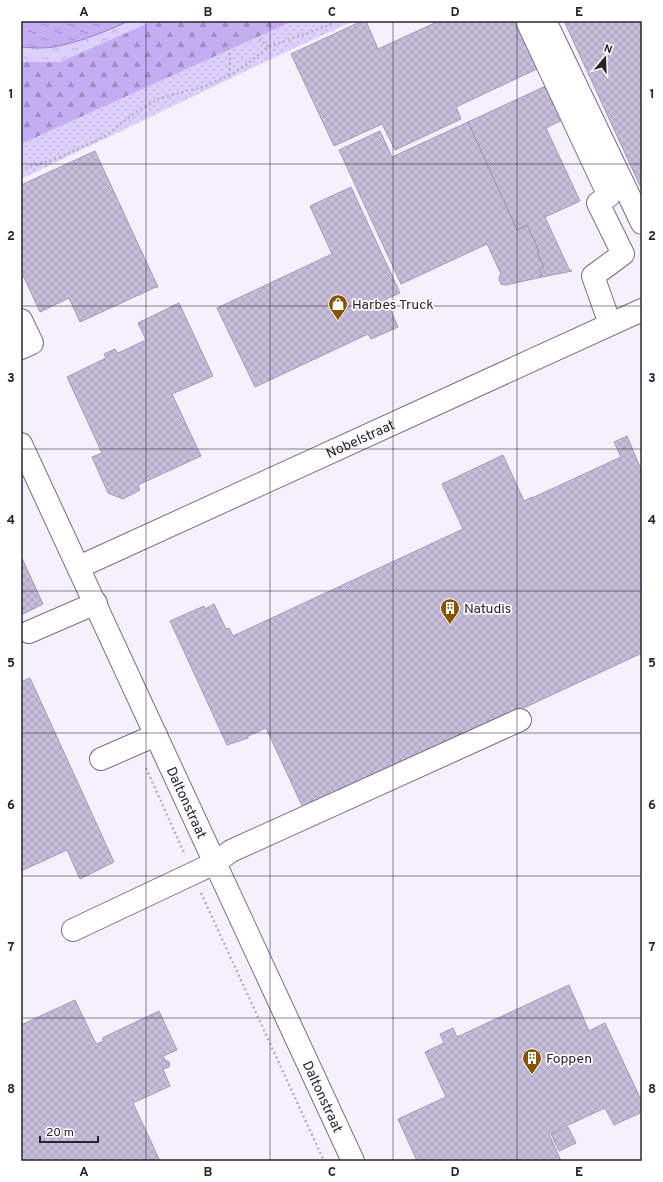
<svg xmlns="http://www.w3.org/2000/svg" width="663" height="1182" viewBox="0 0 663 1182" font-family="Overpass,sans-serif">
<style>
.grass{fill:url(#grass-dots)}
.forest{fill:url(#forest-firs)}
.park{fill:url(#park-crowns)}
.water{fill:url(#water-ripples);stroke:#9584b8}
.building{fill:url(#building-cross-hatch);stroke:#a39ab7}
.lines{fill:none;stroke-linecap:round;stroke-linejoin:round}
.minor-casing{stroke:#776e89;stroke-width:24}
.path{stroke:#b3b0bc;stroke-width:2.5;stroke-dasharray:2 3;stroke-linecap:butt}
.minor{stroke:#fff;stroke-width:22}
.grid{fill:none;stroke:#27242f;stroke-width:1;stroke-opacity:0.55}
.labels{text-anchor:middle;stroke-width:3.5;stroke-linejoin:round;paint-order:stroke}
.poi-label{font-size:14px;fill:#27242f;stroke:#fff;text-anchor:start}
.street-label{font-size:14px;fill:#27242f;stroke:#fff}
.neatline{fill:none;stroke:#27242f;stroke-width:1.5}
.grid-label{font-size:13px;text-anchor:middle;font-weight:bold;fill:#27242f}
</style>
<defs>
<pattern id="grass-dots" width="8" height="8" patternUnits="userSpaceOnUse"><rect width="8" height="8" fill="#ded0fd"/><path d="M2 2h.1M6 6h.1" fill="none" stroke="#beb2d9" stroke-width="1.8" stroke-linecap="round"/></pattern>
<pattern id="forest-firs" width="22" height="20" patternUnits="userSpaceOnUse"><rect width="22" height="20" fill="#c4adf3"/><path d="M5 1l3.5 6h-7zM16 11l3.5 6h-7z" fill="#9f8dc5"/></pattern>
<pattern id="park-crowns" width="20" height="18" patternUnits="userSpaceOnUse"><rect width="20" height="18" fill="#ded0fd"/><path d="M2 6a3 3 0 1 1 6 0M12 15a3 3 0 1 1 6 0" fill="none" stroke="#beb2d9"/></pattern>
<pattern id="water-ripples" width="26" height="14" patternUnits="userSpaceOnUse"><rect width="26" height="14" fill="#c4adf3"/><path d="M2 4q2-2 4 0t4 0M15 11q2-2 4 0t4 0" fill="none" stroke="#9f8dc5"/></pattern>
<pattern id="building-cross-hatch" width="8" height="8" patternUnits="userSpaceOnUse"><rect width="8" height="8" fill="#c6bdda"/><path d="M0 0l8 8M0 8l8-8" fill="none" stroke="#aaa2bb"/></pattern>
</defs>
<rect width="100%" height="100%" fill="#f4f1fd"/>
<path class="grass" d="M293,21H354L275,57L21,179V144Z"/>
<path class="forest" d="M129,21H293L21,144V47Z"/>
<path class="park" d="M21,21H153L60,62H21Z"/>
<path class="water" d="M21,21H129C106,31 83,41 58,46C46,49 33,48 21,47Z"/>
<path class="building" d="M362,21H366L378,49L439,21H517L539,68L456,107L461,119L395,150L382,124L334,146L291,54Z
M564,21H642V190Z
M548,85L564,119L546,128L580,201L545,217L570,271L571,270L572,271L542,277L539,269L544,267L537,252L539,251L527,225L517,230L468,122Z
M468,122L517,230L527,225L539,251L537,252L544,267L539,269L542,277L506,285L501,284L499,280V277L501,274L487,244L401,284L339,150L380,131L392,157Z
M95,151L158,287L156,288V287L80,322L69,298L40,312L21,271V185Z
M351,187L400,293L386,299L398,327L371,339L368,334L255,387L217,308L332,254L310,206Z
M179,303L213,376L172,394L201,456L138,485L140,490L123,499L108,493L92,457L102,453L67,377L106,358L104,354L115,349L118,353L146,340L138,323Z
M627,436L642,472V653L304,810L266,728L248,736V738L227,745L170,621L204,606L205,609L214,604L226,629L229,628L233,636L463,529L442,484L503,455L524,501L532,497V498L621,457L614,442Z
M21,556L43,604L21,615Z
M30,678L114,862L80,879L67,850L21,871V682Z
M569,985L589,1031L605,1023L642,1102V1112L614,1125L605,1108L549,1134L561,1161H417L398,1119L446,1097L425,1052L444,1043L440,1034L453,1028L457,1037Z
M75,1000L96,1044L104,1041L102,1038L159,1011L177,1050L163,1056L166,1061H168L170,1063L169,1067L163,1069L170,1086L133,1103L160,1161H21V1025Z
M568,1127L576,1143L559,1151L551,1134Z"/>
<g class="lines">
<g class="minor-casing">
<g id="minor">
<path d="M527,21L609,196L598,203L623,254L593,276L610,324"/>
<path d="M549,29L642,223"/>
<path d="M21,320L32,343L21,348"/>
<path id="s1" d="M21,444L353,1161"/>
<path id="s2" d="M79,567L642,310"/>
<path d="M29,632L96,603"/>
<path d="M101,759L156,735"/>
<path d="M73,930L215,863L231,851L520,720"/>
</g>
</g>
<path class="path" d="M229,75C229,69 230,64 230,59C230,54 228,50 229,46C231,34 247,34 256,37C261,40 264,43 268,47
M21,170L31,166L43,163L58,158L105,136L139,110L160,98L206,86L232,74L246,65L268,47L327,26L336,21
M146,768L185,855
M201,893L324,1161"/>
<use href="#minor" class="minor"/>
</g>
<path class="grid" d="M146,21V1161M270,21V1161M393,21V1161M517,21V1161M21,164H642M21,306H642M21,449H642M21,591H642M21,733H642M21,876H642M21,1018H642"/>
<defs>
<g id="shop-pin" transform="scale(1)"><path d="M0 17L-7.5 6A9.5 9.5 0 1 1 7.5 6Z" fill="#875300" stroke="#fff"/><path d="M-5-2.5h2.3a2.7 3.5 0 0 1 5.4 0H5L5.5 6h-11ZM-1.5-2.5h3a1.5 2.3 0 0 0-3 0Z" fill="#fff"/></g>
<g id="building-pin" transform="scale(1)"><path d="M0 17L-7.5 6A9.5 9.5 0 1 1 7.5 6Z" fill="#875300" stroke="#fff"/><path d="M-4-6H4V6H1V3H-1V6H-4ZM-2.5-4.3h1.7v1.8h-1.7ZM.8-4.3h1.7v1.8H.8ZM-2.5-1h1.7V.8h-1.7ZM.8-1h1.7V.8H.8Z" fill="#fff"/></g>
</defs>
<g fill-rule="evenodd">
<use href="#shop-pin" x="338" y="304"/>
<use href="#building-pin" x="450" y="608"/>
<use href="#building-pin" x="532" y="1058"/>
</g>
<g class="labels">
<g class="poi-label">
<text x="352" y="309">Harbes Truck</text>
<text x="464" y="613">Natudis</text>
<text x="546" y="1063">Foppen</text>
</g>
<g class="street-label">
<text dy="5" stroke="none"><textPath href="#s2" startOffset="309">Nobelstraat</textPath></text>
<text dy="5" stroke="none"><textPath href="#s1" startOffset="395">Daltonstraat</textPath></text>
<text dy="5" stroke="none"><textPath href="#s1" startOffset="719">Daltonstraat</textPath></text>
</g>
</g>
<rect width="663" height="1182" fill="none" stroke="#ffffff" stroke-width="44"/>
<g transform="translate(605 58) rotate(19)" stroke="#ffffff" stroke-width="3" paint-order="stroke">
<path d="M0-3L7 15L0 10L-7 15Z" fill="#27242f"/>
<text y="-6" font-size="11" font-weight="bold" text-anchor="middle" fill="#27242f">N</text>
</g>
<path d="M40 1136v6h58v-6" fill="none" stroke="#27242f" stroke-width="2"/>
<text x="46" y="1136" font-size="12" fill="#27242f" stroke="#ffffff" stroke-width="3" paint-order="stroke">20 m</text>
<rect x="22" y="22" width="619" height="1138" class="neatline"/>
<g class="grid-label">
<text x="84" y="16">A</text>
<text x="208" y="16">B</text>
<text x="332" y="16">C</text>
<text x="455" y="16">D</text>
<text x="579" y="16">E</text>
<text x="11" y="98">1</text>
<text x="652" y="98">1</text>
<text x="11" y="240">2</text>
<text x="652" y="240">2</text>
<text x="11" y="382">3</text>
<text x="652" y="382">3</text>
<text x="11" y="524">4</text>
<text x="652" y="524">4</text>
<text x="11" y="667">5</text>
<text x="652" y="667">5</text>
<text x="11" y="809">6</text>
<text x="652" y="809">6</text>
<text x="11" y="951">7</text>
<text x="652" y="951">7</text>
<text x="11" y="1093">8</text>
<text x="652" y="1093">8</text>
<text x="84" y="1176">A</text>
<text x="208" y="1176">B</text>
<text x="332" y="1176">C</text>
<text x="455" y="1176">D</text>
<text x="579" y="1176">E</text>
</g>
</svg>
